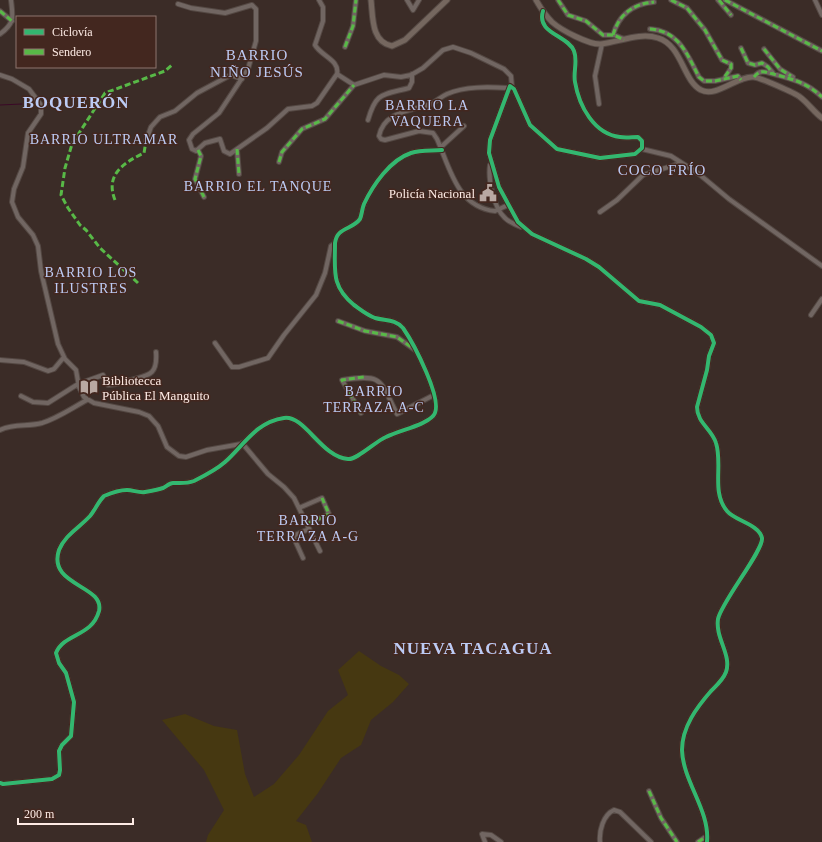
<svg xmlns="http://www.w3.org/2000/svg" width="822" height="842" viewBox="0 0 822 842" font-family="'Times New Roman',serif">
<style>
.green{fill:#463811}
.lines{fill:none;stroke-linecap:round;stroke-linejoin:round}
.stream{stroke:#3a0826;stroke-width:1}
.minor-casing{stroke:#544843;stroke-width:6}
.major-casing{stroke:#544843;stroke-width:7}
.minor{stroke:#716662;stroke-width:4}
.major{stroke:#75675f;stroke-width:5}
.quiet{stroke:#58b947;stroke-width:3;stroke-dasharray:6 3;stroke-linecap:butt}
.cycleway-casing{stroke:#43271f;stroke-width:6}
.cycleway{stroke:#33b770;stroke-width:4}
.labels{text-anchor:middle;stroke-width:3;stroke-linejoin:round;paint-order:stroke}
.poi-label{font-size:13px;fill:#fdebe5;stroke:#43271f;text-anchor:end}
.neighbourhood-label{font-size:14px;letter-spacing:1px;fill:#bccbf4;stroke:#43271f}
.quarter-label{font-size:15px;letter-spacing:1px;fill:#bccbf4;stroke:#43271f}
.district-label{font-size:17px;font-weight:bold;letter-spacing:1px;fill:#bccbf4;stroke:#43271f}
</style>
<rect width="100%" height="100%" fill="#3b2c27"/>
<path class="green" d="M359,651L381,666L399,675L409,684L393,702L371,720L361,745L341,758L318,793L296,821L306,825L312,842H206L208,835L224,810L204,770L162,720L185,714L214,726L237,730L245,774L254,797L274,784L299,755L328,711L348,695L338,670Z"/>
<g class="lines">
<path class="stream" d="M0,105L22,104"/>
<g class="minor-casing">
<path id="minor" d="M407,0L413,10L419,0
M558,0L568,15L586,21L603,35H614L624,39
M671,0L687,8L705,30L722,60L731,64V68L724,79
M718,0L731,15
M725,0L822,51
M815,0L822,15
M178,4L191,8L225,13L252,5L256,9V41L248,69L219,113L193,134L189,140L192,149L196,151L205,143L220,139L224,151L230,154L267,128L288,109L312,106L317,103L337,74C340,60 321,56 315,45L323,21V7L319,0
M0,11L12,21
M543,11C536,34 568,35 574,51C578,61 573,72 575,82C579,106 594,134 620,137C626,138 632,137 638,137L642,141V148L635,154L600,158L557,149L530,125L514,89L510,86L490,140L489,153L499,187L518,222L532,234L586,259L599,267L639,301L660,305L701,327L711,335L714,343L709,356L707,370L697,407C697,423 712,429 716,443C723,465 711,492 727,511C735,521 759,524 762,538C764,550 722,601 718,619C715,638 732,655 726,672C723,680 716,686 711,691C697,707 682,727 682,750C683,782 710,810 707,842
M650,29C679,31 687,54 699,77L704,81H715L738,76L741,80
M0,34C15,23 13,17 11,0
M613,35C619,14 633,4 654,2
M345,47L353,26L356,0
M741,48L748,63L755,65L762,63L768,67L773,73
M764,49L780,69L793,77
M337,74L354,85L384,75L401,77L411,75L423,68L443,50L453,47L471,53L504,69L511,76L512,87
M0,75L12,79L29,89L41,105V114L28,133L23,167L14,189L12,202L18,217L33,235L38,246L41,271L58,344L65,359L76,370L79,387L84,397L94,403L139,412L149,416L158,426L167,447L179,456L186,457L207,450L241,444
M754,77C761,68 767,73 777,75C795,80 807,83 822,97
M599,104L595,76L602,44
M368,120C376,92 382,95 409,88L412,82V74
M146,141L151,127L160,117L175,111L197,93L225,78L231,75L242,79
M441,147L464,126
M642,149L671,156L699,174L729,199L822,266
M198,150L201,156L195,179L204,197
M237,150L239,174
M279,162L282,152L302,129L325,119L354,85
M490,165C488,179 493,207 505,218C509,222 516,225 521,227
M508,205L495,211C457,207 450,168 437,139L433,133L419,131L385,140L381,139L379,136C384,112 409,111 428,105C435,103 440,97 447,94C465,86 489,87 508,88
M600,212L617,200L643,175L681,163
M811,315L822,299
M338,321L365,331L397,337L415,350
M215,343L232,367H239L268,358L284,335L316,295L325,273L331,246L335,243
M0,360L24,362L48,371L54,369L64,357
M21,396L33,402L48,403L78,384L103,375L108,385C115,385 120,383 127,381C146,375 158,378 156,352
M361,413L342,380C384,374 379,379 397,414L434,395
M0,430C14,423 28,427 42,423C58,418 72,408 87,400
M242,443L268,474L284,487L294,498L320,551
M299,508L322,498L329,514L307,524
M303,558L293,536L309,529
M0,783L3,784L52,779L59,775L60,770L59,751L62,745L71,736L74,702L66,673L59,663L56,653C64,633 92,637 99,611C105,585 47,586 59,550C65,535 79,528 90,516C95,510 98,502 104,496C111,493 119,490 127,490C133,490 139,493 145,492C151,491 157,490 163,488C166,487 169,483 173,483C181,483 186,484 194,481C204,476 216,470 225,462C244,445 256,422 284,418C305,415 321,457 348,459C357,460 376,441 386,437C399,430 424,426 433,416C446,403 412,341 403,328C395,319 386,321 375,318C367,315 361,310 354,305C331,286 335,271 335,243C337,227 352,230 360,219C362,214 362,209 364,204C373,185 390,160 411,153C421,150 432,151 442,150
M649,791L661,818L677,842
M485,842L482,834L491,835L501,842
M600,842C599,831 603,815 614,810L620,812L651,842
M698,842L707,836"/>
</g>
<g class="major-casing">
<path id="major" d="M371,0C373,17 371,42 392,46L405,40L447,0
M536,0C540,7 546,16 552,22C561,30 589,45 601,44C619,42 640,32 658,38C682,45 683,81 701,90C716,98 737,76 753,77C759,77 795,93 800,97C808,103 814,112 822,118"/>
</g>
<use href="#minor" class="minor"/>
<use href="#major" class="major"/>
<path class="quiet" d="M558,0L568,15L586,21L603,35H614L624,40
M671,0L687,8L705,30L722,60L731,64V68L723,79
M719,0L731,15
M725,0L822,51
M0,11L12,21
M650,29C679,31 687,54 699,77L704,81H715L738,76L741,80
M613,35C619,14 633,4 654,2
M345,47L353,26L356,0
M741,48L748,63L755,65L762,63L768,67L773,74
M764,49L780,69L791,76
M754,77C761,68 767,73 777,75C795,80 807,83 822,97
M237,149L239,174
M198,150L201,156L195,179L204,197
M279,162L282,152L302,129L325,119L354,85
M115,200C105,175 123,163 144,153L146,141
M138,283L100,248L86,230L80,225L68,208L61,195L65,168L72,144L105,93L165,71L173,64
M338,321L365,331L397,337L414,349
M361,413L342,380L364,377
M307,524L329,514L322,498
M649,791L661,818L677,842
M698,842L707,836"/>
<g class="cycleway-casing">
<path id="cycleway" d="M543,11C536,34 568,35 574,51C578,61 573,72 575,82C579,106 594,134 620,137C626,138 632,137 638,137L642,141V148L635,154L600,158L557,149L530,125L514,89L510,86L490,140L489,153L499,187L518,222L532,234L586,259L599,267L639,301L660,305L701,327L711,335L714,343L709,356L707,370L697,407C697,423 712,429 716,443C723,465 711,492 727,511C735,521 759,524 762,538C764,550 722,601 718,619C715,638 732,655 726,672C723,680 716,686 711,691C697,707 682,727 682,750C683,782 710,810 707,842
M0,783L3,784L52,779L59,775L60,770L59,751L62,745L71,736L74,702L66,673L59,663L56,653C64,633 92,637 99,611C105,585 47,586 59,550C65,535 79,528 90,516C95,510 98,502 104,496C111,493 119,490 127,490C133,490 139,493 145,492C151,491 157,490 163,488C166,487 169,483 173,483C181,483 186,484 194,481C204,476 216,470 225,462C244,445 256,422 284,418C305,415 321,457 348,459C357,460 376,441 386,437C399,430 424,426 433,416C446,403 412,341 403,328C395,319 386,321 375,318C367,315 361,310 354,305C331,286 335,271 335,243C337,227 352,230 360,219C362,214 362,209 364,204C373,185 390,160 411,153C421,150 432,151 442,150"/>
</g>
<use href="#cycleway" class="cycleway"/>
</g>
<defs>
<g id="civic-bare" transform="scale(1.38)"><path d="M-.6-6.5H3V-4.5H.6V-3L4-1V1h2V6H-6V1h2V-1L-.6-3ZM-1.2 2.5V6h2.4V2.5Z" fill="#b9a8a2" stroke="#43271f" stroke-width="2.5" paint-order="stroke"/></g>
<g id="library-bare" transform="scale(1.38)"><path d="M-6-4Q-3-5.5-.7-3.5V5Q-3 3-6 4ZM6-4Q3-5.5 .7-3.5V5Q3 3 6 4Z" fill="#b9a8a2" stroke="#43271f" stroke-width="2.5" paint-order="stroke"/></g>
</defs>
<g fill-rule="evenodd">
<use href="#civic-bare" x="488" y="193"/>
<use href="#library-bare" x="89" y="387"/>
</g>
<g class="labels">
<g class="poi-label">
<text x="475" y="198">Policía Nacional</text>
<text x="102" y="385" text-anchor="start">Bibliotecca<tspan x="102" dy="15">Pública El Manguito</tspan></text>
</g>
<g class="neighbourhood-label">
<text x="427" y="110">BARRIO LA<tspan x="427" dy="16">VAQUERA</tspan></text>
<text x="104" y="144">BARRIO ULTRAMAR</text>
<text x="258" y="191">BARRIO EL TANQUE</text>
<text x="91" y="277">BARRIO LOS<tspan x="91" dy="16">ILUSTRES</tspan></text>
<text x="374" y="396">BARRIO<tspan x="374" dy="16">TERRAZA A-C</tspan></text>
<text x="308" y="525">BARRIO<tspan x="308" dy="16">TERRAZA A-G</tspan></text>
</g>
<g class="quarter-label">
<text x="257" y="60">BARRIO<tspan x="257" dy="17">NIÑO JESÚS</tspan></text>
<text x="662" y="175">COCO FRÍO</text>
</g>
<g class="district-label">
<text x="76" y="108">BOQUERÓN</text>
<text x="473" y="654">NUEVA TACAGUA</text>
</g>
</g>
<rect x="16" y="16" width="140" height="52" fill="#43271f" stroke="#8d756e"/>
<rect x="24" y="29" width="20" height="6" fill="#33b770" stroke="#8d756e"/>
<text x="52" y="36" font-size="12" fill="#fdebe5">Ciclovía</text>
<rect x="24" y="49" width="20" height="6" fill="#58b947" stroke="#8d756e"/>
<text x="52" y="56" font-size="12" fill="#fdebe5">Sendero</text>
<path d="M18 818v6h115v-6" fill="none" stroke="#fdebe5" stroke-width="2"/>
<text x="24" y="818" font-size="12" fill="#fdebe5" stroke="#43271f" stroke-width="3" paint-order="stroke">200 m</text>
</svg>
